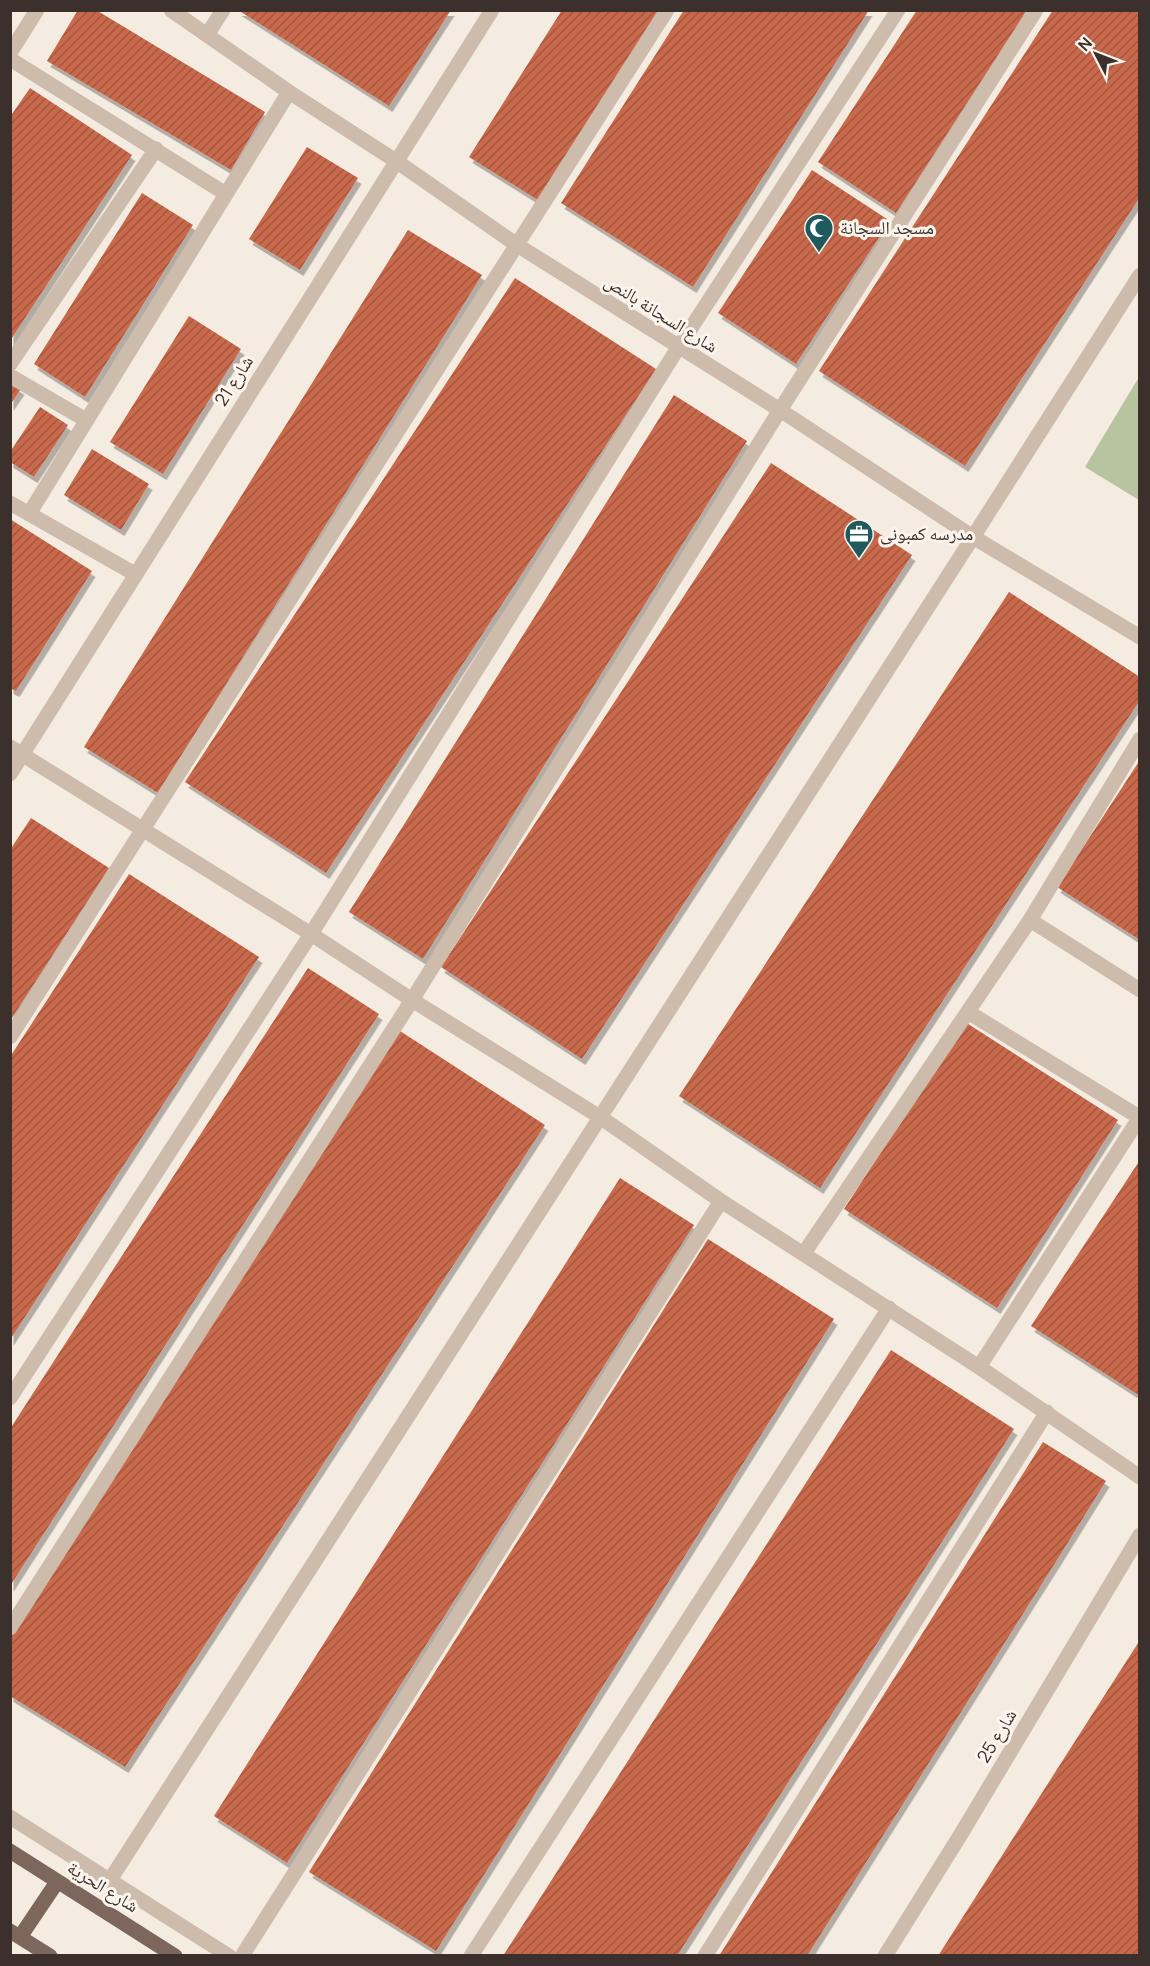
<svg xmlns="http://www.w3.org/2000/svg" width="1150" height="1966" viewBox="0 0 1150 1966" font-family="Manrope,'Noto Naskh Arabic',sans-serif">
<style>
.pitch{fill:#b8c4a0}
.building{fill:url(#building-hatch);filter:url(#shadow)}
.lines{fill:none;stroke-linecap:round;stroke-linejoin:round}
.service{stroke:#cdbbac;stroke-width:15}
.minor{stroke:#cdbbac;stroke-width:15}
.tertiary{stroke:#cdbbac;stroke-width:15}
.primary{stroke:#7d675c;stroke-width:15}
.labels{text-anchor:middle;stroke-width:6;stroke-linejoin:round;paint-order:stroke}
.poi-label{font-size:18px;fill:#3b302b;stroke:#fbf5ee;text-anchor:start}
.street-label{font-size:18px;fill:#3b302b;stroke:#fbf5ee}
</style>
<defs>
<pattern id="building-hatch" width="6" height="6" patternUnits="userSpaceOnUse" patternTransform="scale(1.5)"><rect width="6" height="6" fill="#c8694b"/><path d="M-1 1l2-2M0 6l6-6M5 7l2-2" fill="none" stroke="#a4573f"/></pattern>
<filter id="shadow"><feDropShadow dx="3.5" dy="6" stdDeviation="0" flood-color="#0004"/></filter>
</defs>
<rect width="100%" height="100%" fill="#f4ebe1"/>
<path class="pitch" d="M1139,377V500L1085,467Z"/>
<path class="building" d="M78,10H96L265,112L231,170L47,61Z
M238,10H451L389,106Z
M562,10H661L541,202L469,157Z
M684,10H869L693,287L561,203Z
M917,10H1027L896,213L818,162Z
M1053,10H1140V197L965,466L819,371Z
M30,88L132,155L10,341V117Z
M307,147L358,178L300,270L249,239Z
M812,170L890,221L796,364L718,313Z
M142,193L193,225L85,397L34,364Z
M408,230L482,275L158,793L84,747Z
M515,278L656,369L326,873L185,782Z
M189,316L241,349L163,474L110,442Z
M10,382L21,389L10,405Z
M674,395L747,441L423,959L349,912Z
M40,407L68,425L34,477L10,462V452Z
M92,449L149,484L121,530L64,495Z
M771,463L912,555L582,1059L441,967Z
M10,519L92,571L16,691L10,688Z
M1009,592L1140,677V700L820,1188L679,1096Z
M1140,760V940L1057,887Z
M31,818L109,868L10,1021V850Z
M129,874L259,957L10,1340V1057Z
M308,968L379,1014L10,1586V1429Z
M965,1022L1118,1120L997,1308L844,1209Z
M400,1031L545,1125L125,1767L10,1696V1638Z
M1140,1160V1396L1031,1326Z
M620,1178L694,1225L287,1863L214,1816Z
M708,1239L834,1319L436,1951L309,1872Z
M891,1350L1014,1429L789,1781L677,1956H503Z
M1043,1442L1106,1481L1062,1552L807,1956H719Z
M1140,1640V1956H938L1054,1774Z"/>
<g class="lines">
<path class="service" d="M10,53L37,10
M10,59L226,194
M10,364L156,149
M10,376L86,420
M10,503L135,574
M29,514L289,92
M10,747L23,755"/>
<path class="minor" d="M207,35L223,10
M23,755L311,934L412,1000L600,1117L721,1201L979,1367L1140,1477
M1030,920L1140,990
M968,1012L1139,1117
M10,1037L667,10
M804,1253L1030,920L1140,739
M979,1367L1140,1117
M10,1398L311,934L678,348L898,10
M10,1628L412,1000L780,410L1036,10
M110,1880L973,537L1140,275
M242,1956L721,1201
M471,1956L889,1308
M705,1956L1047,1412
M885,1956L961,1834L1140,1535"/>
<path class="tertiary" d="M171,10L289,92L396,161L517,245L780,410L973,537L1140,637
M10,774L492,10
M10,1817L229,1956"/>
<path class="primary" d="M10,1851L175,1956
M10,1931L50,1956
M20,1937L57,1882"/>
</g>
<defs>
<g id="mosque-pin" transform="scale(1.5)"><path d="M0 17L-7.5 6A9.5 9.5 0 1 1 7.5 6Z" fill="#1f5a5e" stroke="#fbf5ee"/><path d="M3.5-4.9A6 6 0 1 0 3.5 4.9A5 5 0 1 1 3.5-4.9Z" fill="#fff"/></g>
<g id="office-pin" transform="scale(1.5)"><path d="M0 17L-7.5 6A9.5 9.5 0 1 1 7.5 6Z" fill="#1f5a5e" stroke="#fbf5ee"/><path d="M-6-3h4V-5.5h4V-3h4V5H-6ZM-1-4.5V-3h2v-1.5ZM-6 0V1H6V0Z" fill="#fff"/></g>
</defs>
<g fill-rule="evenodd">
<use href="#mosque-pin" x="819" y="228"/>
<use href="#office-pin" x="859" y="534"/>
</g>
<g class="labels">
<g class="poi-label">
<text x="840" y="234">مسجد السجانة</text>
<text x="880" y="540">مدرسه كمبونى</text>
</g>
<g class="street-label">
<text transform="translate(661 314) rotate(32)" y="6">شارع السجانة بالنص</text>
<text transform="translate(234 381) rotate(-58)" y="6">شارع 21</text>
<text transform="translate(997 1736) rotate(-59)" y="6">شارع 25</text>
<text transform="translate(103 1887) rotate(32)" y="6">شارع الحرية</text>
</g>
</g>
<rect width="1150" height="1966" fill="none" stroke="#3b302b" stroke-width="24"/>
<g transform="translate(1096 54) rotate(312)" stroke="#fbf5ee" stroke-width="4.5" paint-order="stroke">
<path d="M0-4.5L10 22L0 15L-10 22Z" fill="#3b302b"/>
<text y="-9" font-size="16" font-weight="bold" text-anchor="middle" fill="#3b302b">N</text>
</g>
</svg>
